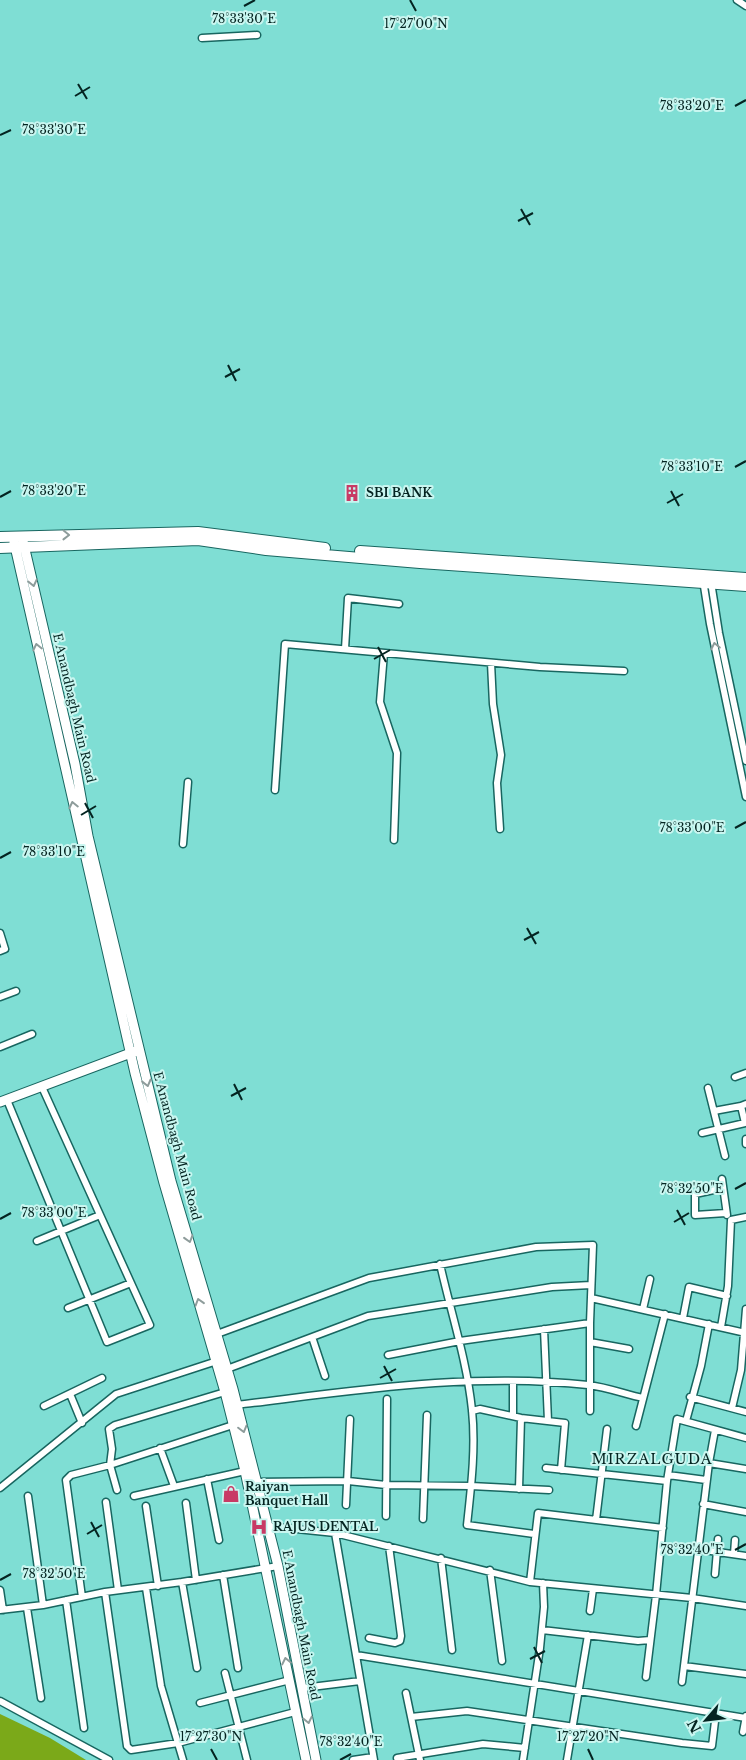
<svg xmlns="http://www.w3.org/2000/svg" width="746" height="1760" viewBox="0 0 746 1760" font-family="'Libre Baskerville',serif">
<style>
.water{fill:#7ba919}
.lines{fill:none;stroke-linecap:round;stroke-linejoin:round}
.street-casing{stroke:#186660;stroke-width:9}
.secondary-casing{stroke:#186660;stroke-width:11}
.primary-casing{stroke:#186660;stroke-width:12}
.street{stroke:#fff;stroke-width:6}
.secondary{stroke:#fff;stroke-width:9}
.primary{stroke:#fff;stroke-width:10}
.oneway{stroke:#8e9c9b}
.ticks{fill:none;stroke:#042421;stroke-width:2}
.labels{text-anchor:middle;stroke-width:4;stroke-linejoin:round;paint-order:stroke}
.poi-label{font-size:12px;font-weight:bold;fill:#042421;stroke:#c9f6f0;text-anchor:start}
.street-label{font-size:12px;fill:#042421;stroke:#c9f6f0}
.neighbourhood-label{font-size:14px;letter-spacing:1px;fill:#042421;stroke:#c9f6f0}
.ticks-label{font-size:12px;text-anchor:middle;fill:#042421;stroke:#c9f6f0;stroke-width:4;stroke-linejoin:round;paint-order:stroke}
</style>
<rect width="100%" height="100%" fill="#7fded4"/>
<path class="water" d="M0,1714L50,1738L86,1760H0Z"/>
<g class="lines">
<g class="street-casing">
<path id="street" d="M737,0L746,6
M202,38L257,35
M703,580L710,624L746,797
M711,582L719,633L746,761
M345,649L348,598L399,604
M384,653L380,702L397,753L394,840
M491,663L493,704L501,755L497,783L500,829
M275,790L285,644L540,667L624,671
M183,844L188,782
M0,933L5,949L0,951
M0,997L16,991
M0,1047L32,1034
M735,1077L746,1073
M708,1088L725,1156
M7,1100L107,1342L150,1325L42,1087
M714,1111L741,1106
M702,1133L745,1123L741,1106L746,1104
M746,1139V1144
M722,1179L727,1215
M723,1188L695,1194V1215L726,1213
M37,1241L100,1215
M440,1264C451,1313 467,1361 472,1410C476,1448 471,1488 467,1525L534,1534
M591,1298L746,1333
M68,1308L131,1283
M643,1309L650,1279
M683,1318L689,1287L727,1296
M721,1327L728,1286L731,1220L746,1217
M544,1329L548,1421
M217,1334L369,1278L536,1247L593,1245L590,1323V1411
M312,1337L325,1376
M590,1342L629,1349
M388,1355L460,1341L590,1323
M227,1369L368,1316L552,1287L591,1285
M70,1394L82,1423
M690,1397L746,1412
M236,1405C353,1391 470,1372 588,1385C606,1387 625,1394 643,1398
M44,1406L102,1378
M732,1408L741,1370L746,1309
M472,1411L480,1409L521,1418L565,1423L561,1470
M513,1415V1382
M686,1421L701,1366L709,1324
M636,1426L665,1314
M160,1448L174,1486
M709,1463L746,1469
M546,1468L667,1481
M668,1475L706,1480
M207,1479L219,1540
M248,1482L348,1481L386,1485L471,1486L549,1490
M0,1488L116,1394L220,1360
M519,1489L521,1418
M117,1490L110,1465L112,1449L109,1429L115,1425L225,1392
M28,1496L43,1605
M134,1496L245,1471
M106,1502L118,1590
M186,1503L196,1580
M703,1504L746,1512
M346,1505L350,1419
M146,1506L158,1586
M386,1516L387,1399
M423,1519L427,1415
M596,1520L607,1429
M268,1526L335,1533L530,1582L692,1598L746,1606
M335,1533L374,1760
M697,1549L746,1556
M734,1554L735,1540
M441,1558L452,1650
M490,1570L502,1661
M715,1574L718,1539
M223,1575L238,1668
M182,1582L197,1668
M530,1582L538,1513L663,1528
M146,1588L161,1686L183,1760
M0,1590L3,1610
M105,1592L127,1746L131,1750L178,1743L295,1712
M82,1597L66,1480L71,1475L110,1465L233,1425
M66,1600L84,1728
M27,1608L41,1698
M0,1610L43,1605L105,1592L182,1582L278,1566
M590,1611L593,1589
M542,1630L638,1641L650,1640
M369,1638L395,1643L400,1641L401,1636L389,1546
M356,1655L746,1718
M684,1666L746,1674
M225,1673L247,1760
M646,1677L656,1595L667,1481L677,1419L746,1438
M682,1682L709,1463L715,1430
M303,1688L360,1681
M406,1693L420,1760
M0,1701L109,1760
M200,1703L290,1680
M411,1717L467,1711L682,1743L712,1746L716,1713
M743,1732L746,1716
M397,1758L483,1744L525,1748
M353,1760L373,1757
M523,1760L540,1648L544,1607L543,1583
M567,1760L588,1635"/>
</g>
<g class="secondary-casing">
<path id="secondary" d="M23,541L75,764L88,836L171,1181L233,1389L278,1566L316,1760
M14,542L135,1073L164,1183L225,1392L245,1471L306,1760
M0,1102L136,1051"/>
</g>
<g class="primary-casing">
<path id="primary" d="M0,537L198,532L325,548
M0,548L198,540L266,550L420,563L746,586
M360,551L746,578"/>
</g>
<use href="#street" class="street"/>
<use href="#secondary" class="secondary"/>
<use href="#primary" class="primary"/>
</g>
<defs><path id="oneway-chevron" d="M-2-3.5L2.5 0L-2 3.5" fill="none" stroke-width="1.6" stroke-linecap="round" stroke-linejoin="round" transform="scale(1.25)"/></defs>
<g class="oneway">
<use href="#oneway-chevron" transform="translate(66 535) rotate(1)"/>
<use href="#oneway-chevron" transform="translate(33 583) rotate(77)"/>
<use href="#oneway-chevron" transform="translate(715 646) rotate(-102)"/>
<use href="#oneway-chevron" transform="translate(37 647) rotate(-103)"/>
<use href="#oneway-chevron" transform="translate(73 805) rotate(-103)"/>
<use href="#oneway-chevron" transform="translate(147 1083) rotate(76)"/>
<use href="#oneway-chevron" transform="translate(189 1239) rotate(73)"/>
<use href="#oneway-chevron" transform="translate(199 1302) rotate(-107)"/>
<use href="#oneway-chevron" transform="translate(243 1429) rotate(75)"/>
<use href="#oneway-chevron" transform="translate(286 1661) rotate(-102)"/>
<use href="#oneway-chevron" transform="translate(308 1720) rotate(78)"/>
</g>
<path class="ticks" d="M410,0L416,11M244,6L255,0M78,84L87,99M75,96L90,87M735,106L746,100M0,135L11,130M521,209L530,225M518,221L533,213M228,365L236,381M225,377L240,369M735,467L746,461M671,491L679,506M0,497L11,491M667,503L683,494M378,647L386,662M374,659L390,650M85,803L93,818M81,815L96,806M735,828L746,822M0,858L11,852M527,928L536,944M524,940L539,932M234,1084L242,1100M231,1096L246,1088M735,1189L746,1183M677,1210L685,1225M0,1219L11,1213M674,1222L689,1213M384,1366L392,1381M380,1378L396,1369M91,1522L99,1537M87,1534L102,1525M735,1550L746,1544M0,1580L11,1574M534,1647L542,1663M530,1659L545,1651M211,1749L217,1760M588,1749L593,1760M340,1760L351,1754"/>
<defs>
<g id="building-bare" transform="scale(1.35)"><path d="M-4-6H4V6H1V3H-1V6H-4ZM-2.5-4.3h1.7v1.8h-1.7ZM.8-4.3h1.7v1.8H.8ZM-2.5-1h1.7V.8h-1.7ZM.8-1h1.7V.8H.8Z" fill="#c83a65" stroke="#c9f6f0" stroke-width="2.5" paint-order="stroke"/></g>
<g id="shop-bare" transform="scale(1.35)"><path d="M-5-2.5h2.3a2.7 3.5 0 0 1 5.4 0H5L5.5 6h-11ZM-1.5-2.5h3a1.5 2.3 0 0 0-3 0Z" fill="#c83a65" stroke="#c9f6f0" stroke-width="2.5" paint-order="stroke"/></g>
<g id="hospital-bare" transform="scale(1.35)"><path d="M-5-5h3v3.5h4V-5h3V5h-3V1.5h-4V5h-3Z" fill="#c83a65" stroke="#c9f6f0" stroke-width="2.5" paint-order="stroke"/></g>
</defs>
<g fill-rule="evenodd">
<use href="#building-bare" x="352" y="493"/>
<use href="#shop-bare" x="231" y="1494"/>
<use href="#hospital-bare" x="259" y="1527"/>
</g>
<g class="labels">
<g class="poi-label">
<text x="366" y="497">SBI BANK</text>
<text x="245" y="1491">Raiyan<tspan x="245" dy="14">Banquet Hall</tspan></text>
<text x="273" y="1531">RAJUS DENTAL</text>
</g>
<g class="street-label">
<text transform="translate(74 708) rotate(77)" y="4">E Anandbagh Main Road</text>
<text transform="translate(177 1146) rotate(75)" y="4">E Anandbagh Main Road</text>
<text transform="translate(301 1625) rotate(79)" y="4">E Anandbagh Main Road</text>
</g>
<g class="neighbourhood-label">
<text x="652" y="1464">MIRZALGUDA</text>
</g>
</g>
<g class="ticks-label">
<text x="244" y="23">78°33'30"E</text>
<text x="416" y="28">17°27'00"N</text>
<text x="692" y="110">78°33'20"E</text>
<text x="54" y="134">78°33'30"E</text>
<text x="692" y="471">78°33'10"E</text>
<text x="54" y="495">78°33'20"E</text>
<text x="692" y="832">78°33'00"E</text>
<text x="54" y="856">78°33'10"E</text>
<text x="692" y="1193">78°32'50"E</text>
<text x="54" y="1217">78°33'00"E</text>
<text x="692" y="1554">78°32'40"E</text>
<text x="54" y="1578">78°32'50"E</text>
<text x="211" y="1741">17°27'30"N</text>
<text x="588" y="1741">17°27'20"N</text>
<text x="351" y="1746">78°32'40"E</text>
</g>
<g transform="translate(706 1720) rotate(242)" stroke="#c9f6f0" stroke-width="4" paint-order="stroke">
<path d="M0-4L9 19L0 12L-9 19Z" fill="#042421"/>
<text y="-8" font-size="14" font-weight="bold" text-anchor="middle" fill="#042421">N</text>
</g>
</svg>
